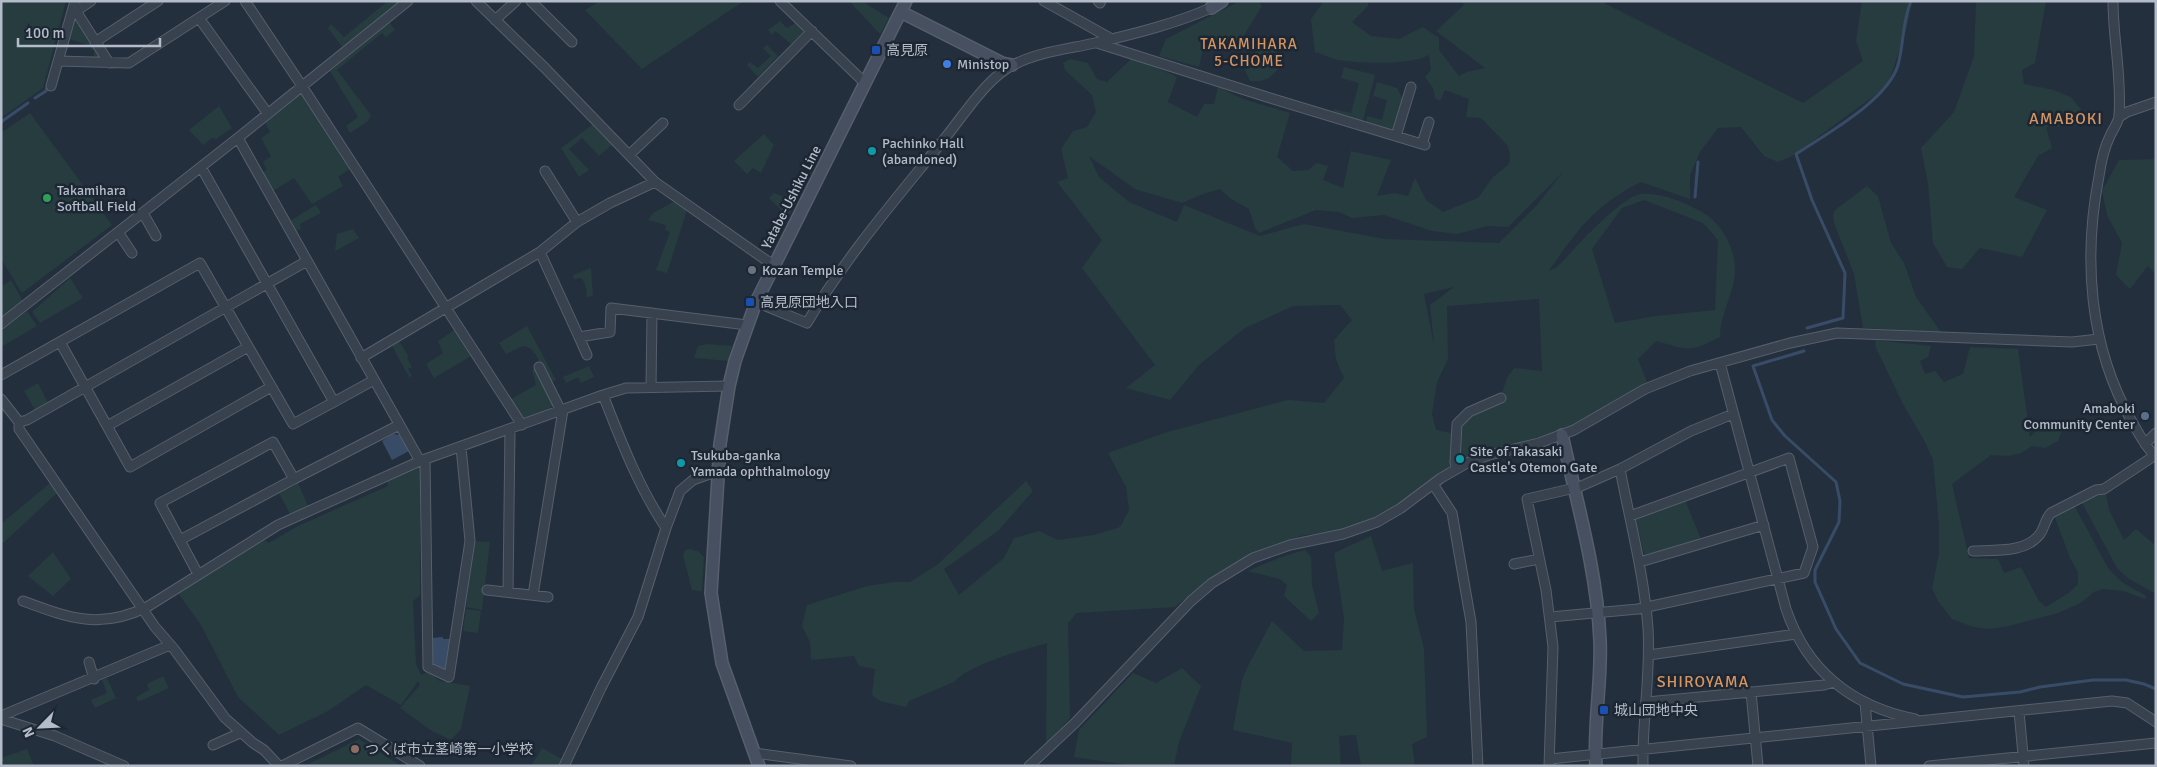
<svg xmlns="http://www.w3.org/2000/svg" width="2157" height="767" viewBox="0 0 2157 767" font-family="Signika,'Noto Sans JP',sans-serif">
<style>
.green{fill:#263c3f;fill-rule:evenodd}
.water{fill:#394c67}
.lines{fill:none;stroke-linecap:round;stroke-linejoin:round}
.stream{stroke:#394c67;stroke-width:3}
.street-casing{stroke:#565f6c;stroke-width:11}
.secondary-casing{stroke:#565f6c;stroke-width:14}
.street{stroke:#38414e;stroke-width:9}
.secondary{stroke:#465061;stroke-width:11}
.transit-dot{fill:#1a4fb4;stroke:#1d2633;stroke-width:2}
.shop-dot{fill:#3f7fe0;stroke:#1d2633;stroke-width:2}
.culture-dot{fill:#0f9aa8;stroke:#1d2633;stroke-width:2}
.leisure-dot{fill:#2e9e5b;stroke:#1d2633;stroke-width:2}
.worship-dot{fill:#6b7280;stroke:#1d2633;stroke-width:2}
.service-dot{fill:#5c6f8a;stroke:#1d2633;stroke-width:2}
.education-dot{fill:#8d6e63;stroke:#1d2633;stroke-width:2}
.labels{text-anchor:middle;stroke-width:5;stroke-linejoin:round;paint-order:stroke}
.poi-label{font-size:14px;fill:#b4bcc9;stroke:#1d2633;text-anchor:start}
.street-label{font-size:14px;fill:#b4bcc9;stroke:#1d2633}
.neighbourhood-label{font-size:15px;letter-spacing:1px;fill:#d59563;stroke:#1d2633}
.quarter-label{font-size:16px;letter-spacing:1px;fill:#d59563;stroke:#1d2633}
</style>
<rect width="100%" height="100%" fill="#242f3e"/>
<path class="green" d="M1,1H66L43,88L1,118Z
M388,1H401L343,48L328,28L331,24L344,37Z
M600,1H744L642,69L585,10Z
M849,1H866L865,3L889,18L880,34Z
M1244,1H1258L1262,6L1238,45L1220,50L1214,38L1205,41L1199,67L1159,56L1166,39L1236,3Z
M1324,1H1368V6L1352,22L1371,36L1399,39L1423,27L1439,38V50L1459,76L1467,72L1485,68L1436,31L1464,5L1461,1H1600L1803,103L1863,61L1856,41L1862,1H1912L1907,27L1889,82L1882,90L1792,156L1778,162L1764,156L1741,127L1718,128L1700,152L1690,175V199L1641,182C1596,204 1576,231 1549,271C1559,268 1566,257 1574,249C1587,235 1624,196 1641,194C1660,192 1684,202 1700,211C1719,220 1734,245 1735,267C1736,291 1720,313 1720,337C1689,353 1688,350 1656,341L1638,359L1647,382L1577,423L1530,440L1484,452L1458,462L1390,509L1360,524L1335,531L1300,536L1254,552L1215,575L1175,607L1077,613L1068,623L1070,718L1046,745L1047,643C1023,650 970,664 954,682L909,701L906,707L880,701L872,695L875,669L859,666L854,656L811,660L810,642L802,626L807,605L867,586L894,582H910L937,565L1026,481L1033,491L998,531L944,569L959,595L1004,558L1014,538L1039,531L1058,540L1094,535L1120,527L1129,510L1126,487L1108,453L1167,432L1288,400L1324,403L1344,378L1336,360L1334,340L1352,320L1340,305L1293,306L1245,328L1199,365L1170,400L1126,388L1155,365L1082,268L1102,240L1057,182L1068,178L1061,149L1073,131L1087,127L1096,112L1092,95L1065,70L1063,63L1070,59L1088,63L1097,79L1107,82L1133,57L1177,77L1168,102L1197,117L1204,104H1214L1218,87L1243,99L1290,113L1277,157L1293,171L1308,170L1317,163L1328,166L1323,180L1343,188L1351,151L1391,160L1377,196L1395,193L1408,196L1415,178L1426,200L1443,212L1478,198L1493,177L1509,164L1510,156L1508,146L1481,118L1466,117L1469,99L1445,90L1440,101L1435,98L1433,88L1425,77L1431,70L1429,55C1410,66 1359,63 1337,60C1330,58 1322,54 1315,52L1311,19ZM1089,156L1135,189L1182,203L1203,194L1220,189L1231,199L1249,209L1255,228L1259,233L1316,210L1339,212L1352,218L1384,215L1432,231L1457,234L1488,226L1508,227L1563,172L1537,205L1499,243L1385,239L1304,224L1260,236L1184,205L1177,222L1129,202L1099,177ZM1644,200L1703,223L1718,240L1715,310L1656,316L1615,323L1592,249L1622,208ZM1454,287L1430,305L1434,345L1424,294ZM1539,299L1542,371L1514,368L1507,378L1501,396L1455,424L1452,433L1436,430L1432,414L1437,382L1448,359L1447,306Z
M1976,1H2046L2035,63L2022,70L2024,84L2054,90L2071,97L2089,120L2076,126L2046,127L2052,148L2038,156L2014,197L2047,210L2022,257L1980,248L1962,269L1947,267L1933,243L1928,184L1921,148L1954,112L1974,56Z
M780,21L787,28L797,22L806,30L791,44L775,31L772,35L768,30Z
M74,22H78L100,54L96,60L94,59V50L91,49V46L69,39Z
M389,22L395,30L386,37L382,33L337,70L371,115L368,121L350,133L346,126L358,117L330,71Z
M767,45L778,56L758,77L747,65L750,62L758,68L771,56L763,48Z
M1274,49L1284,59C1276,74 1268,83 1250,81L1245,70L1256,51Z
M1344,67L1375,75L1363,121L1333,113L1334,109L1351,113L1359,83L1341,78Z
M1377,82L1397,88L1403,100L1395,131L1366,123L1367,116L1382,120L1387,100L1373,96Z
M303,91L350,169L338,177L343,186L312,204L294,178L273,191L263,172L267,170L263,162L271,156L261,138L270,132L265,122Z
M219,106L232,128L216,139L212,138L203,145L189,130Z
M30,113L112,225L22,293L1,259V133Z
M592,125L612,145L599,156L582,138L569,149L589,170L579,177L561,148Z
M764,134L774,145L761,173L753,168L747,174L734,161Z
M2156,159V275L2148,266L2130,289L2116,275L2122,243L2107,215L2102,191L2119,160Z
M799,183L804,186L788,217L769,198L774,193L790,199Z
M1867,186L1878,196L1891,243L1904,263L1916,297L1941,332L1863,328L1854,274L1834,223L1833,215L1835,210Z
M675,201L687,210L667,273L656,270L670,232L665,230L666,225L648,220L653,213Z
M316,205L321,213L300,224L301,229L297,231L290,221Z
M353,229L359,238L335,251L337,234Z
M591,268L593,296L586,297L587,291L584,282L581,278L574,279L573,275Z
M70,278L83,298L40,323L32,312Z
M11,280L23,301L1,318V287Z
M27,311L37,326L1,347V331Z
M527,326L556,380L550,382L536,355L530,348L523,346L506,354L499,343Z
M456,329L471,356L434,378L426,364L443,353L438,341Z
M1875,340L1931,346L1928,357L1920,361L1925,374L1935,371L1944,382L1963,374L1970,347L2018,349L2030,437L2046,421L2064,425L2058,441L2045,448L2032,446L2021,453L2008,456L1991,455L1952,484L1969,558L1998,559L2004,573L2021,567L2039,601L2046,607L2070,592L2078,584V572L2070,558L2054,515L2074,505L2108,568L2122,582L2146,596L2145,599L2123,591L2102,589L2094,592L2079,604L2058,613L2009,626L1990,629L1973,627L1952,619L1938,601L1932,588L1939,554V525L1933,460L1925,442L1903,404L1876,348Z
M399,341L409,357L407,358L412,367L408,369L412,376L409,377L391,344Z
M707,344L732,346L728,361L694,358L698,346Z
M589,366L594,377L581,383L578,377L566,383L563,377Z
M537,367L554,406L523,418L511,399L536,385L532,370Z
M38,383L48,403L35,410L24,391Z
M420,465V595L413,601L416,664L421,675L428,672L440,681L470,686L461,729L451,740L432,731L400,708L420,685L418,681L401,705L366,685L328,711L279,735L238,697L201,625L178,593L264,540L269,543L298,526L388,486L387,480Z
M50,483L57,493L1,545V524Z
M298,483L308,506L290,514L279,493Z
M2106,493L2109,510L2124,540L2136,529L2156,546V594L2129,579L2117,568L2081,501Z
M1685,500L1701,539L1648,556L1644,554L1636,521L1638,518Z
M1371,536L1382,571L1413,563L1414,609L1424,649L1427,737L1412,744L1415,766H1361L1356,735L1339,736L1341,766H1291L1292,743L1233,730L1242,680L1248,666L1272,621L1304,651L1342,650L1344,618L1334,553Z
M473,541L490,542L482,610L466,607Z
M691,549L699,552L704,557L702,591L692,590L683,555L685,550Z
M1305,550L1311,557L1312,585L1319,613L1311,621L1284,596L1287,585L1280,579L1248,571L1281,557Z
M53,552L71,579L53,596L28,576Z
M466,609L481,611L478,633L463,631Z
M1182,668L1201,686L1179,742L1174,766H1136L1074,757L1079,730L1133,673L1156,683Z
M163,676L169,688L138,702L136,697L149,690L147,684Z
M107,678L116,698L95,708L91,700L107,693L102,680Z
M359,739L401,766H305Z
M542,748L562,759L560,766H531Z
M27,749L34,766H5L1,758Z"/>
<path class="water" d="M393,434L400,435L409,451L392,460L382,441Z
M443,637V639H452L447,669L445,671L432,664V638Z"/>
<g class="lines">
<path class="stream" d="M35,98L46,91L48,84
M1,122L28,103
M1695,197L1698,162
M1807,328L1843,318L1845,273L1812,200L1796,154C1826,134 1888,100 1898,65C1904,43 1902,23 1911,1
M1804,351L1753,366L1772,420L1785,436L1836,482L1840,501L1839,522L1815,570V582L1836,629L1860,663L1903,684L1963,697L2020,692L2040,687L2093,680H2126L2144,684L2156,689"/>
<g class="street-casing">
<path id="street" d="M245,1L302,86L522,425
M476,1L545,68L655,182L773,265
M531,1L572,42
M780,1L865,83
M1044,1L1110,38
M1098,1L1100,3L1101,1
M2113,1C2113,39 2122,77 2119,115C2119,122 2113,129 2110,136C2104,148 2101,162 2099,176C2083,259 2089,345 2131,420C2138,432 2145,447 2156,457
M73,10L76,11L109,63
M76,11L91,1
M199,18L268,114
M495,20L516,1
M95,42L158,1
M1097,43L1270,98L1425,145
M58,61L129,63L225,1
M51,86L75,1
M739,105L812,31
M2119,117L2127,112L2156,102
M1396,136L1411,87
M238,138L420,461
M1422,144L1429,122
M629,155L663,123
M201,167L334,402L374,380
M545,171L577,222
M143,213L156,236
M118,232L132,253
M540,252L579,337L610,332L611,308L747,325
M756,302L807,323C846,256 897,198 945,138C964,115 987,77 1015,64C1039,52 1068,49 1095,43C1134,34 1174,24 1211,8
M1,324L239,137L408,1
M579,337L587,355
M60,342L130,467L271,387
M361,358L540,252L577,222L610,203L655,182
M1720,363L1786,609C1807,671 1851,706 1915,719
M539,367L561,411
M1,375L200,263L293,424L334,402
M651,387L652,313
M603,395C621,441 638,486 666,528
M1,399L19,422V429L155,627L174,649L225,718L253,743L264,750L279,766
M19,422L27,420L307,261
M107,426L248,347
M2145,444L2156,433
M425,459L428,667L449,677L470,541L461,447
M1456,468L1455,462L1457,424L1469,412L1501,398
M1620,469C1630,522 1644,574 1648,628C1651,674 1642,720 1643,766
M294,479L399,425
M1433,484L1452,513L1471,622L1478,766
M180,540L294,479L273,442L160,503L198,574
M1973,551C1995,550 2026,553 2040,534C2045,527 2045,519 2051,513L2096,490L2104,489L2154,456
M1640,562L1764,525
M1514,564L1539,559
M487,590L548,597
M508,592L510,429
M533,595L563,410
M23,601C69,618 100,630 147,607L278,525L420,461L603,395L626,388L729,386
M1550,617L1638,609L1804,573L1813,547L1789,458L1630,516
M1649,655L1796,634
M89,662L94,679
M1751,692L1758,766
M1647,702L1824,685L1834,682
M1865,703L1871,766
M2019,711L2024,766
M1,716L170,645
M1,719L55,736L124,766
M213,745L240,733
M754,753L851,766
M1550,759L2112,701L2127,703L2156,722
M282,766L358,728L420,766
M564,766L601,688L638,617L666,528L680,491L693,480L718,471
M1029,766L1075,723L1191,601L1212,583L1253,558L1290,545L1343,534L1377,522L1401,508L1441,478L1467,463L1489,455L1539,443L1574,430L1645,389L1690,371L1790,343L1837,333L2072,342L2099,339
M1549,766L1553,647L1546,590L1527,499L1579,487L1620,469L1691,431L1733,414
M1929,766L2156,743"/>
</g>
<g class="secondary-casing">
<path id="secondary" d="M1211,8L1222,1
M901,12L1002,63L1012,65
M1562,435C1577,503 1597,571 1600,640C1602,682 1593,724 1596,766
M759,766L722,663L711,593L720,444L729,386L735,361L756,302L906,1"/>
</g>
<use href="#street" class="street"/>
<use href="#secondary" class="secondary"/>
</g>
<g class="transit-dot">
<rect x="871" y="45" width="10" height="10" rx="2.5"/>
<rect x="745" y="297" width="10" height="10" rx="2.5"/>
<rect x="1599" y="705" width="10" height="10" rx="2.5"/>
</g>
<circle class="shop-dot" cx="947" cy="64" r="5"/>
<g class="culture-dot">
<circle cx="872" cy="151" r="5"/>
<circle cx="1460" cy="459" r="5"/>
<circle cx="681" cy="463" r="5"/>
</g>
<circle class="leisure-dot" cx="47" cy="198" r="5"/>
<circle class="worship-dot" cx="752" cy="270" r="5"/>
<circle class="service-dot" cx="2145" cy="416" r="5"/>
<circle class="education-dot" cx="355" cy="749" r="5"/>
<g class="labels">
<g class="poi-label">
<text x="886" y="55">高見原</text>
<text x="957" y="69">Ministop</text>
<text x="882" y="148">Pachinko Hall<tspan x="882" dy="16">(abandoned)</tspan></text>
<text x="57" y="195">Takamihara<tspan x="57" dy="16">Softball Field</tspan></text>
<text x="762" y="275">Kozan Temple</text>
<text x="760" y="307">高見原団地入口</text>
<text x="2135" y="413" text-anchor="end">Amaboki<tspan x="2135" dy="16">Community Center</tspan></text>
<text x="1470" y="456">Site of Takasaki<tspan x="1470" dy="16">Castle's Otemon Gate</tspan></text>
<text x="691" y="460">Tsukuba-ganka<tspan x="691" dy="16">Yamada ophthalmology</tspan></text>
<text x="1614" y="715">城山団地中央</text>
<text x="365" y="754">つくば市立茎崎第一小学校</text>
</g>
<g class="street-label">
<text transform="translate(791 197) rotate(-63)" y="5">Yatabe-Ushiku Line</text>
</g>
<g class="neighbourhood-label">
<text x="1249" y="49">TAKAMIHARA<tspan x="1249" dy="17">5-CHOME</tspan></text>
</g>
<g class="quarter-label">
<text x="2066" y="124">AMABOKI</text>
<text x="1703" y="687">SHIROYAMA</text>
</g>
</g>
<rect width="2157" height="767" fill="none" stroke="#b4bcc9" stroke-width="5"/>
<g transform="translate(40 727) rotate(246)" stroke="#1d2633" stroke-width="4" paint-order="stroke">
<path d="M0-4L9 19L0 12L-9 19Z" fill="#b4bcc9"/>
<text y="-8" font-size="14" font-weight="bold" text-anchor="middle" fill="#b4bcc9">N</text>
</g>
<path d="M18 38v8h142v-8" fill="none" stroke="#b4bcc9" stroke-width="2.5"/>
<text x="25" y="38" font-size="15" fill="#b4bcc9" stroke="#1d2633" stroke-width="4" paint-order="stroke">100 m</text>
</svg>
